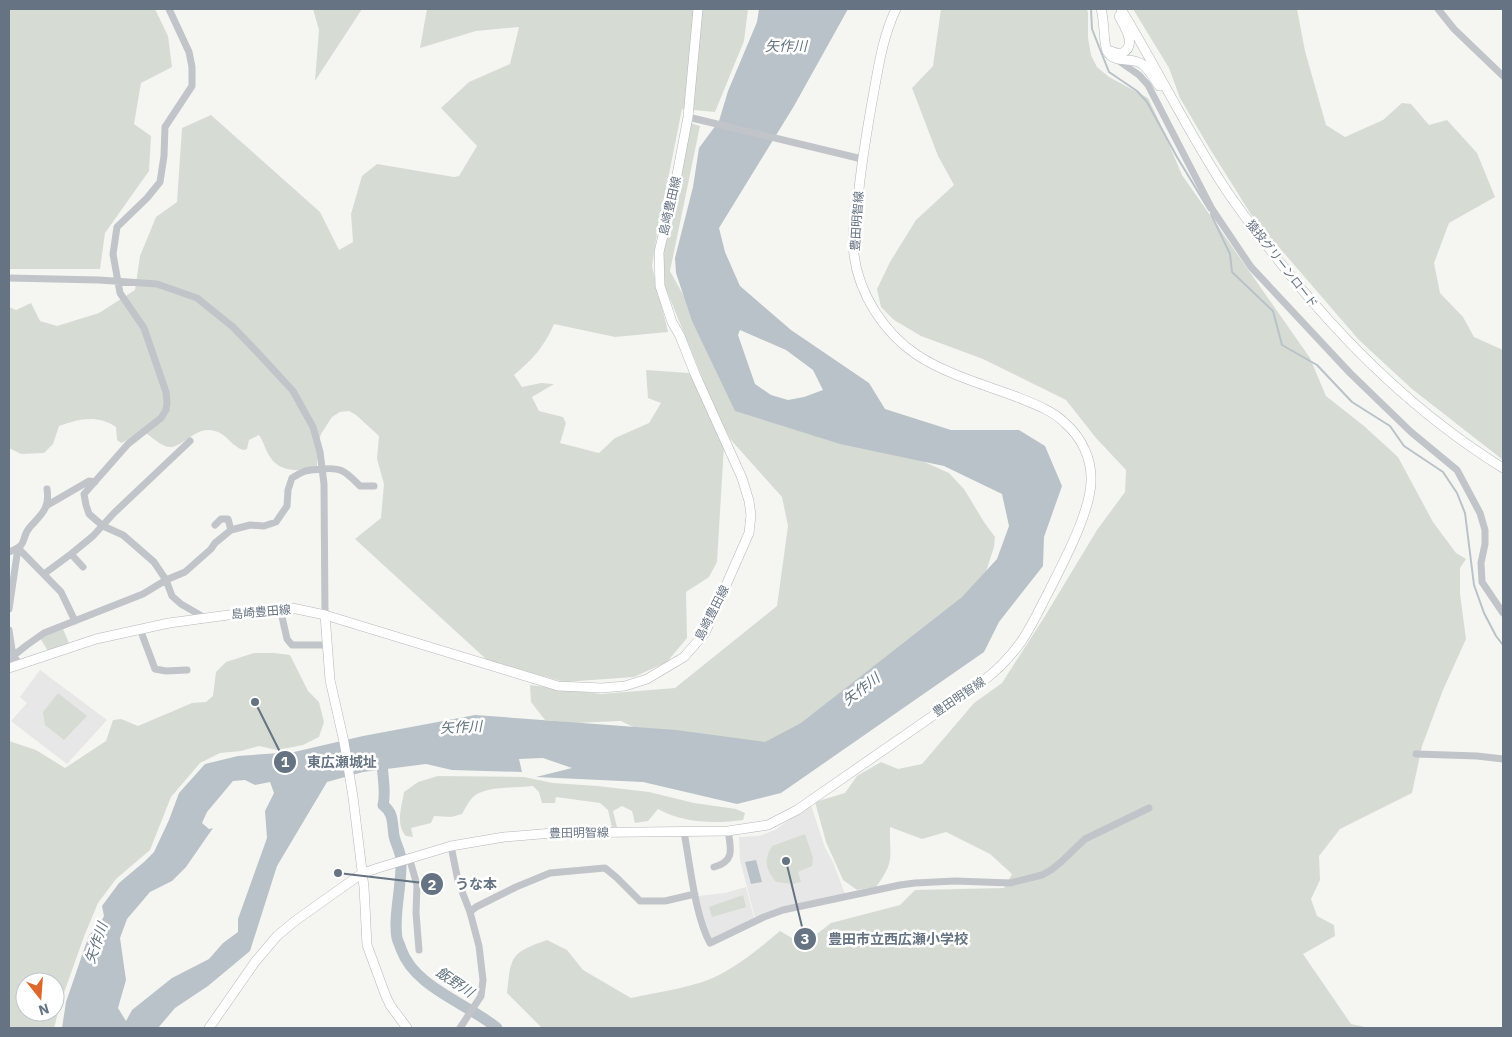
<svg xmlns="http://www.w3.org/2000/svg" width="1512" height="1037" viewBox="0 0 1512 1037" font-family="'IBM Plex Sans','Noto Sans JP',sans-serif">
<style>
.built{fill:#e6e7e6}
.green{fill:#d6dcd4;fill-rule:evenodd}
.water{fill:#b9c2c8;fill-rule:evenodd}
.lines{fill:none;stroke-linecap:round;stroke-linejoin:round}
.stream{stroke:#b9c2c8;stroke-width:2}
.river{stroke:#b9c2c8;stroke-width:11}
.major-casing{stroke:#b4b8bc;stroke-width:10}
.minor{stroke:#c1c4c8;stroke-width:7}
.major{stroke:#fff;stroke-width:9}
.labels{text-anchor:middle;stroke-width:5;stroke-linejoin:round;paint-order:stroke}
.street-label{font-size:12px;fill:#667382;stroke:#fff}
.water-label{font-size:14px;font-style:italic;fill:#62737f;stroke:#fff}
.leader{fill:none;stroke:#667382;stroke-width:2}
.callout-dot{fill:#667382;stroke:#fff;stroke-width:2}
.mark-label{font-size:15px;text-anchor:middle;font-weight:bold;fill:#fff}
.callout-label{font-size:14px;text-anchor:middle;font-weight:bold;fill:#667382;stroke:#fff;stroke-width:5;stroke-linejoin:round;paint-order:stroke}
</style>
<rect width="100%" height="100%" fill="#f5f6f2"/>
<path class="built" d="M40,670L107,720L67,764L11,721L27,703L20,697Z
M811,805L825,848L833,862L845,894L755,918L740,860L739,837L759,836L775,830Z
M746,887L754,918L712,941L707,934L698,896L725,893Z"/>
<path class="green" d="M9,9H155L168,36L172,67L141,83L134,124L151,136L149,171L105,233L100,269H9Z
M313,9H362L315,81L319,30Z
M427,9H748L744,41L715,112L682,109L657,234L652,266L668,332L615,337L554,324C544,347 533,359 514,375L522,387L541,383L554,384L532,397L539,411L563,417L566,423L560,443L599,453L615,438L649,423L661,403L648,398L646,370L689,373L711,414L724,446L717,562L709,577L686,592L687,638L667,662L634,677L564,682L487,660L355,539L381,518L384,484L377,459L379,436L356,415L349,411L340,412L332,417L321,434L317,447V469C300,470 281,474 270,457C265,450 264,442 259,435L249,440L247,449L244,450C233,448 227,434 215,431C194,424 180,453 165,446C158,443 151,437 145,432L121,443L117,440L116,427C97,414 78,419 59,426L53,444L44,453L21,454L9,448V307L16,310L31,303L40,321L57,326L99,313L135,290L140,256L156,217L177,202L182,128L211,115L320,212L339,250L353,242L351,214L362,176L377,164L454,177L459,176L477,146L441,108L469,82L510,64L519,27L476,31L420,48Z
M941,9H1087L1088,13V38L1091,55L1097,67L1109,77L1148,98L1159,121L1182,175L1310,358L1326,396L1364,426L1398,457L1433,522L1456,553L1466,559L1460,568V594L1466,639L1443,690L1422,746L1412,793L1340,829L1319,856L1320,880L1311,899L1317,916L1334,925L1335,936L1303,954L1351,1024L1370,1028H542L507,993C511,956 510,953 547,940L567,950L583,970L631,998C657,992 698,987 721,974C742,963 761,947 780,931L797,941L813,937L831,923L900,905L915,890L1004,888L1012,874L990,854L946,832L922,839L890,827C889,857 896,860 876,887L857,890L843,880L826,842L815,802L845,793L857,776L881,762L898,769L922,764L974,703L1002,683L1045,616L1097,530L1125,492L1126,470L1096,438L1066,400L983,359L921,336L894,320L881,307L877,289L890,262L916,220L954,185L938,156L912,88L933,66Z
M1133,9H1297L1305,51L1326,125L1345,137L1383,120L1402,103L1411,104L1429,125L1447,120L1477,153L1495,197L1449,223L1434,263L1440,293L1463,317L1474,337L1503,350V460L1412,389L1359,340L1252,216L1210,149L1180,98L1169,68Z
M690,123L700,126L670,271L701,327L733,402L904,453L949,473L964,489L984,522L995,537L994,547L983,581L824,712L757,752L648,734L621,721L574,723L545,720L531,702L530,685L601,694L675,688L777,606L788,526L782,497L731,440L718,416L659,272Z
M63,629L69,643L48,651L40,638Z
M254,653H274L290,655L308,691L319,702L324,722L319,737L303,745L277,750L259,746L241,751L220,753L200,763L171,797L150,850L116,879L98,903L85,934L61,1001L54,1028H9V741L36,750L65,768L106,741L113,720L121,719L138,726L192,703L206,702L213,696L216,672L226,662ZM25,982H55V1012H25Z
M58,693L87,716L64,740L45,725L43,712Z
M438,776L524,777L553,783L598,786L649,792L694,803L736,809L745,813L743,820C715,824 682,823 658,809L648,821L635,823L632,811L622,806L613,811L617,827H612L608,810L600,803L556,797L555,803H542L539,792L533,786C517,788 491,786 477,794C470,798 466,807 462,814L451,817L434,816L431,823L411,828L413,837L406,836C395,825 402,805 404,792L418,782Z
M805,834L813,858L812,866L798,872L801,882L792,884L776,882C766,869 763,861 772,846Z
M743,895L746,907L712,917L709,907Z"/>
<path class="water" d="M759,9H848L794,106L719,228L725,252L740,286L791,330L869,383L885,409L951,430H1019L1045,446L1062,486L1044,537L1043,566L999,622L984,652L781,793L737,804L643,782L536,777L572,768L543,758L519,759L522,772L452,770L426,764L363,772L327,782L277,866L250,951L208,986L175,1008L158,1028H62L66,1002L89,935L100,924L104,916L102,906L119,883L144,862L154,852L169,820L179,793L205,764L238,756L294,752L363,736L475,715L676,730L765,742L801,723L962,597L997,559L1009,526L1002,494L944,466L840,444L735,411L692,321L676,273L675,258L693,187L699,148L719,121L728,91L757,22ZM740,330L786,350L813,370L823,390L804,397L788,400L771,395L755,384L738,335ZM245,780L255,785L270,782L274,793L265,811L267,838L238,919V932L223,943L209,959L172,978L132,1010L126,1021L118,1008L126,980L120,938L127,919L150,892L172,881L186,867L213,828L209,829L202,823L207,812L233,781Z
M756,860L762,882L751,884L745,862Z"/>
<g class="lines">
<path class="stream" d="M1091,9L1092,29L1109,72L1137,91L1147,102L1177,157L1209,210
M1211,214L1230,254L1232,272L1273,311L1282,345L1317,365L1352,402L1390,426L1404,446L1443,472L1457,493L1465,513L1474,585L1484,613L1496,636L1503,645"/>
<path class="river" d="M382,755C381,772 387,789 383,805C394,813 392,823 394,836C396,845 401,852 401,861C402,885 393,917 397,938C398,942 400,945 401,949C415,988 467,1003 497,1028"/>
<g class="major-casing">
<path id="major" d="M1101,9C1105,22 1103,42 1107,51C1114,65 1132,56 1142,64C1149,69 1154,79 1159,86
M1121,9C1155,65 1184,124 1219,179C1234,203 1251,225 1268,247C1333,332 1411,411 1503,468
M1111,51C1115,53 1118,54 1122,53C1138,46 1124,26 1119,16
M325,615L330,680L344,742L353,797L364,887L367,945L385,994L390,1005L407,1028
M9,668L96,639L169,623L280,608H292L325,615L558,686L602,688L625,686L647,679L684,657L705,633L749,533L751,515L749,501L742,478L695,374L680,336L672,322L660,286L659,252L675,185L688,117L698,9
M209,1028L255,962L277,936L295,921L361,874L378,868L451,846L504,837L553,833L728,831L768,825L797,810L983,681C998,670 1010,657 1021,642C1032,626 1040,608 1049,591C1063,563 1090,513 1091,482C1092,459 1082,438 1065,423C1052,410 1034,404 1017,397C985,385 946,374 917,355C884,333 859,294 854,255C851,234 856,210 859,189C862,159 867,131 872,102C878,70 882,38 896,9"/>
</g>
<path class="minor" d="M169,9L189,52L192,67V86L165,127L164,156L160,182L147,198L117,227L113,254L120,293L144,328L166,392L167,403L166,410L161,418L128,444L84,494L86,505L89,514L103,526L123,535L154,562L166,580L172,596L181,604L205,618
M1438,9L1454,29L1503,76
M1116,59L1139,75L1148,85L1212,209L1251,267L1350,373L1411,432L1457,470L1480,513L1485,530V544L1481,563L1482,582L1503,613
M688,117L862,159
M9,278L99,280L157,284L197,298L233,327L258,353L293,391L313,427L320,452L324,484L325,615
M46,506L89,481L95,482
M215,525L221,519H228L231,530
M18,548L61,592L75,621
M9,552C30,544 19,540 30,527C42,514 50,508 47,489
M83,567L71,554L93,536L114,513L190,441
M44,574L71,554
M280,608L287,639L292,645H326
M9,609L18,548
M140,629L155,669L166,671L187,670
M9,630L13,656L9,661
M20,664L13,656L27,645L44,633L143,594L166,580L185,572L211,549L215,543L231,530L250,525L264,526L276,522L287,506L288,490L292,478C307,469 305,471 322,469C342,467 346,472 360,486H374
M1416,754L1477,756L1503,759
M684,832C690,864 695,916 710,943L764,917L783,910L900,885L915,883L955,881L1010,883L1042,875L1051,870L1061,862L1085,839L1149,808
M451,846L458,881L470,912L479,946L483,980L481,996L460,1028
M409,857L417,885L416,913L419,950
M714,867C735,861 731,849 728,831
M470,912L476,907L516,887L550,873L605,868L616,877L640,901H665L695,894"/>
<use href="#major" class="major"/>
</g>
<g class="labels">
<g class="street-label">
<text transform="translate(670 206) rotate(-77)" y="4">島崎豊田線</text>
<text transform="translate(857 221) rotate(-86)" y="4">豊田明智線</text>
<text transform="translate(1282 264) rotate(52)" y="4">猿投グリーンロード</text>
<text transform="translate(261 612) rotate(-5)" y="4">島崎豊田線</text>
<text transform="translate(712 613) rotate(-63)" y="4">島崎豊田線</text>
<text transform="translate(959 697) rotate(-34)" y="4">豊田明智線</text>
<text transform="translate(579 833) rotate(-1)" y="4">豊田明智線</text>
</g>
<g class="water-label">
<text x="786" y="51">矢作川</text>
<text transform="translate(861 689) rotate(-37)" y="5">矢作川</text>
<text transform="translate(461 727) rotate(-3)" y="5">矢作川</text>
<text transform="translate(96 943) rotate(-71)" y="5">矢作川</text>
<text transform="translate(455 982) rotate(34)" y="5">飯野川</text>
</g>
</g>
<path class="leader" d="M255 702L285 762M338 873L432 884M786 861L805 939"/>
<g class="callout-dot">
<circle cx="255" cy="702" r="5"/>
<circle cx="338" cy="873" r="5"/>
<circle cx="786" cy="861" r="5"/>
<circle cx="285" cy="762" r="12"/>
<circle cx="432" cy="884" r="12"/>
<circle cx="805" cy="939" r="12"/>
</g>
<g class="mark-label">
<text x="285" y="767">1</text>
<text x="432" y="890">2</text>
<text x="805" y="944">3</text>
</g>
<g class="callout-label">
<text x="342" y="767">東広瀬城址</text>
<text x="476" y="889">うな本</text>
<text x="898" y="944">豊田市立西広瀬小学校</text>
</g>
<rect width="1512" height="1037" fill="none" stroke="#667382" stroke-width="20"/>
<g transform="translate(40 997) rotate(163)"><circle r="24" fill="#ffffff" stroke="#c2c7cd"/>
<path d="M0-4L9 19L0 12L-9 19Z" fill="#dc682c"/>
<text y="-8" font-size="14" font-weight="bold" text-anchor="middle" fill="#667382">N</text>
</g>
</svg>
